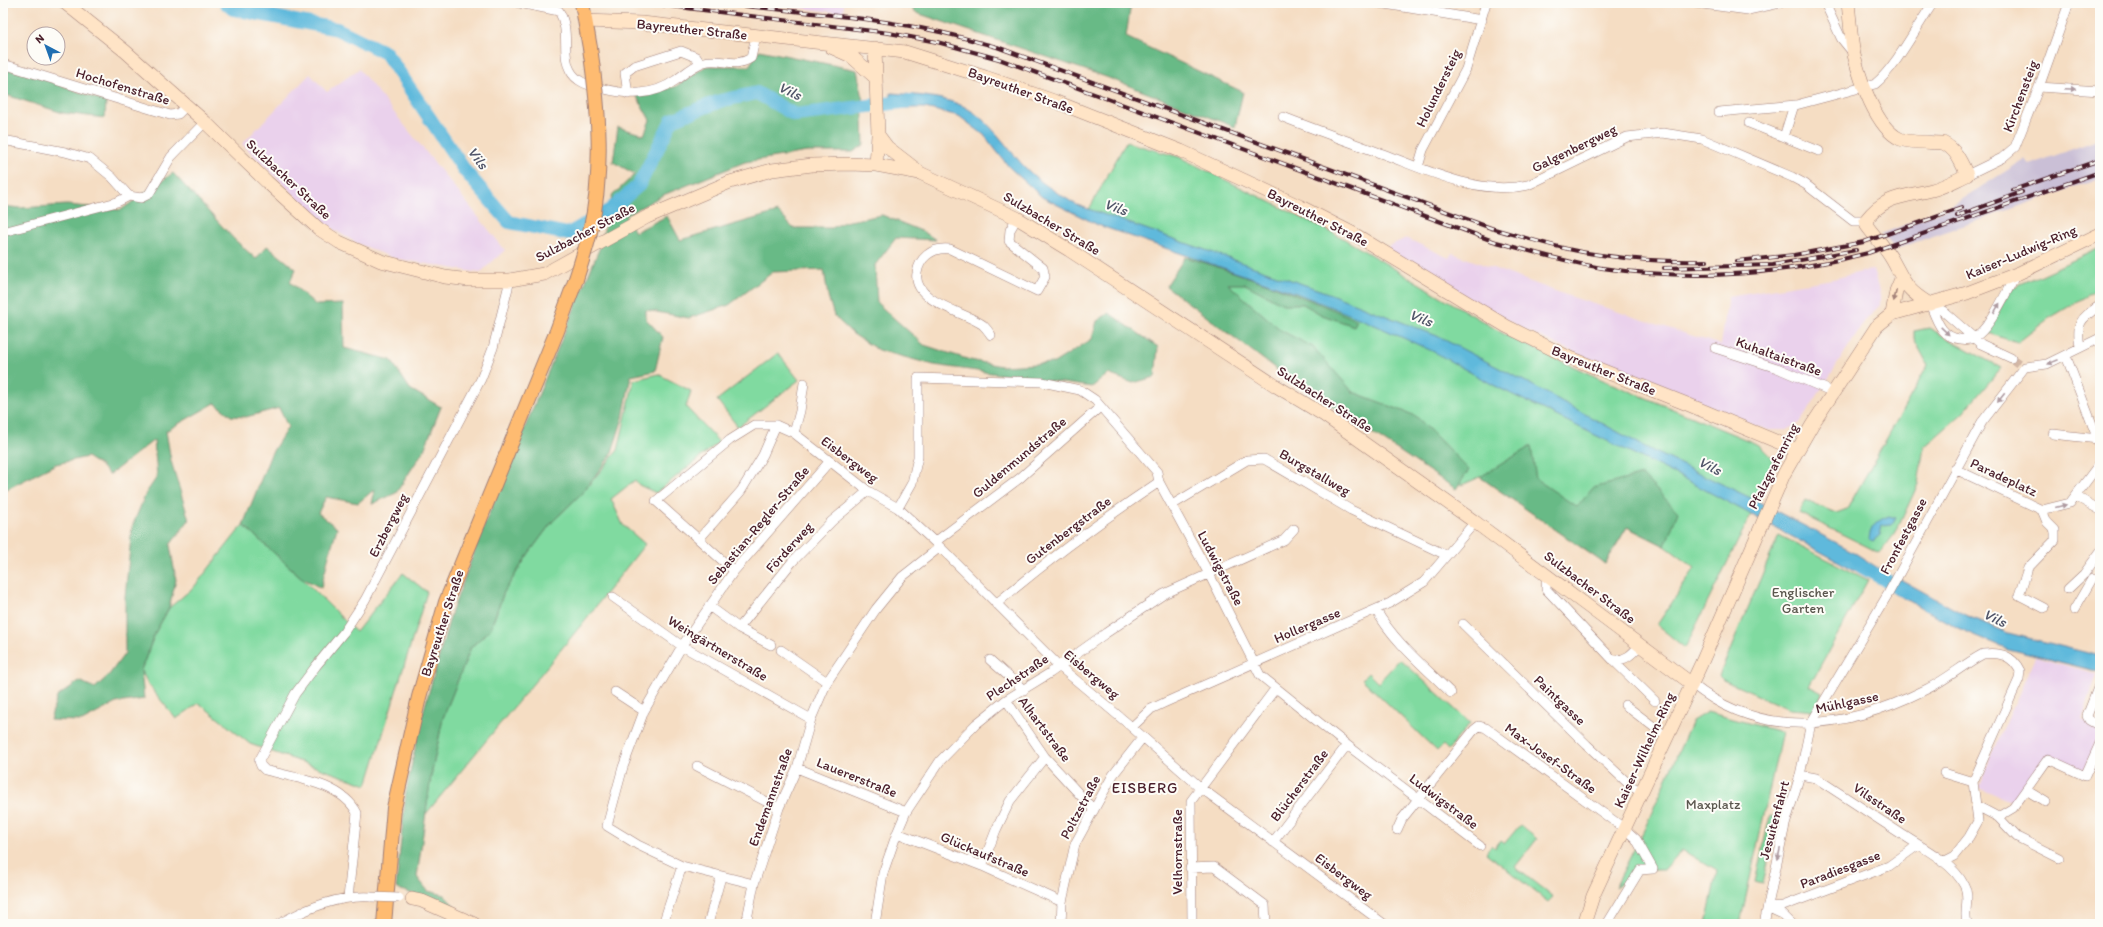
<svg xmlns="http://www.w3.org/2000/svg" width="2103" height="927" viewBox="0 0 2103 927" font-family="Itim,sans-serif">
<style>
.built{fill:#ead1ec}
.industrial{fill:#cabfd6}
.green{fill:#80daa0;stroke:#657c66}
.forest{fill:#68ba86;stroke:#596c58}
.water{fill:#5eb9dc;stroke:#546c84}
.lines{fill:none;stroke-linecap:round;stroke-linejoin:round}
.river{stroke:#5eb9dc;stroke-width:14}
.street-tunnel{stroke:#d3b7a5;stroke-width:9;stroke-dasharray:9 4.5;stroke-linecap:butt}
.street-casing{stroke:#a07e77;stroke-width:10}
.secondary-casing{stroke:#a07e77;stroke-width:14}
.primary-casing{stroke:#a07e77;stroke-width:16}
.street{stroke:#fff;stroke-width:9}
.secondary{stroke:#ffe4c6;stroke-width:13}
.primary{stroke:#febb71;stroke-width:14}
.rail-casing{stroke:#4a1f2b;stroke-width:4}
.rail{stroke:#fdfcf7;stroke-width:2.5;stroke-dasharray:8;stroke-linecap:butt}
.street-bridge-casing{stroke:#a07e77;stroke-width:10;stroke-linecap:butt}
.primary-bridge-casing{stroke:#a07e77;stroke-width:16;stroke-linecap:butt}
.street-bridge{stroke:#fff;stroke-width:9}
.primary-bridge{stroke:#febb71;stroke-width:14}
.oneway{fill:#ae9aa0}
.oneway2{fill:#a48278}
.labels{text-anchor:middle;stroke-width:4;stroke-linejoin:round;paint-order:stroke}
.street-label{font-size:14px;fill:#4a1f2b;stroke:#fdfcf7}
.park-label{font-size:14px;fill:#5a574e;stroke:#fdfcf7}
.water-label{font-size:15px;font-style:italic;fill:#515569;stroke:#fdfcf7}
.neighbourhood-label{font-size:15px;letter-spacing:1px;fill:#4a1f2b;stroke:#fdfcf7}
</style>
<rect width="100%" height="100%" fill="#fdfcf7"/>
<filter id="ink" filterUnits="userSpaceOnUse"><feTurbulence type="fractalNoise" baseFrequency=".025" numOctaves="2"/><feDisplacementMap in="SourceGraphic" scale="8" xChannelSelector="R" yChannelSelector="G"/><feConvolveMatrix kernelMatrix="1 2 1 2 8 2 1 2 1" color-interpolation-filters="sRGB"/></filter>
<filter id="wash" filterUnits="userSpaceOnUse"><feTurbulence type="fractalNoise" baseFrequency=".012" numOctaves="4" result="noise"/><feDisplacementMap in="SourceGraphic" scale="16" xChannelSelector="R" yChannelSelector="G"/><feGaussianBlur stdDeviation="0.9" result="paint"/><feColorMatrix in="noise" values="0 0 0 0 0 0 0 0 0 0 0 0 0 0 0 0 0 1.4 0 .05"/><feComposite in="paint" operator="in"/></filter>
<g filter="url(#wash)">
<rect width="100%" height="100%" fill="#f5ddc3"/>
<path class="built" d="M775,3H844L843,13L775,5Z
M359,69L505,250L480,273L393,258L357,243L324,224L242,144L310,74L327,92Z
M1406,238L1449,258L1452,253L1566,295L1721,345L1728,296L1833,279L1873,269L1880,295V305L1864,322L1800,423L1787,430H1768L1582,356L1523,329L1383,249Z
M2035,657L2097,674L2082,720L2100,728V732L2084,772L2047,756L2015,803L1978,787Z"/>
<path class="industrial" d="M2100,139V178L1896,249L1881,234L1946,209L2025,159L2029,165Z"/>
<path class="green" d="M1126,142L1179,157L1341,237L1509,337L1603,380L1759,445L1772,458L1773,470L1685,648L1657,625L1695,568L1665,546L1627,527L1605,564L1480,477L1462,485L1171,286L1194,249L1087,213Z
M2100,248V288L2048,319L2017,343L1986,332L2012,288Z
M1929,328L2001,368L1963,413L1924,447L1918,484L1896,532L1880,553L1799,513L1805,500L1836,513L1847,509L1928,365L1914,339V331Z
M778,353L799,380L738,427L717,400Z
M658,374L691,391L686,407L719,442L656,493L639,485L635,480L611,499L623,525L645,544L582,624L425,815L431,776L443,718L471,647L490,630L504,592L529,553L552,522L582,493L618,450L634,380Z
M243,525L302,578L356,632L403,573L427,592L367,785L250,744L199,703L176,719L148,684L141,670L155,633L169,608L194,587Z
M1779,535L1868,580L1809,686L1822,693L1816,711L1789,709L1723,680L1719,676Z
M1400,659L1470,723L1448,750L1443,745L1437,751L1362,679L1368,673L1378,683Z
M1707,712L1782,732L1740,924H1706L1717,871L1682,850L1664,870H1640L1615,887L1644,830L1692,721Z
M1770,816L1776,817L1773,829L1775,830L1763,884L1755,882Z
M1520,825L1537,839L1515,867L1553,897L1548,902L1486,853L1492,845L1495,848L1500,841L1504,844Z"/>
<path class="forest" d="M910,3H1131L1126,37L1243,92L1235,127L1106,77L914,12Z
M759,50L857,70L862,93L864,145L853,152H807L745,162L663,195L625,216L635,232L667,216L680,240L778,212L793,228H832L844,222L882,215L924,232L936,240L896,238L875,265L877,303L924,345L970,360L1001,366L1054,363L1092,339L1097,321L1109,313L1158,347L1155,377L1133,383L1108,374L1092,387L934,365L878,350L853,334L834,316L828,296L824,270L773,272L729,305L689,318L646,310V319L663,337L655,371L631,376L623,418L611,455L582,493L552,522L529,553L504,592L490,630L471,647L443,718L431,776L417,877L428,891L444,895L458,910L396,888L406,792L421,720L451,614L485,523L600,247L612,196L635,174L613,162L618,127L644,135L650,120L636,95L675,87L706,66H749Z
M3,68L42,78L106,102L105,118L63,113L3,94Z
M173,173L234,239L256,259L267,246L296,269L290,282L316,305L343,304L344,348L391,360L410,389L441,407L424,450L396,493L372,504L375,489L358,503L326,497L318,513L337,528L329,555L321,588L302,578L243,525L271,454L288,427L279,408L246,417L231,416L215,403L166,431L171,461L189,520L170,545L176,580L169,608L155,633L141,670L144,699L116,703L82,721L50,720L57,697L79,681L95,688L109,675L125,653V597L132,527L146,493L157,477L154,440L109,475L101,466L87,457L56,464L3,491V206L20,208L67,205L121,210Z
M1185,257C1244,274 1300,295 1357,320L1354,326L1322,315L1303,304H1283L1245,284H1228L1282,331L1313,347L1353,392L1416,416L1469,470L1456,489L1276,369L1166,286Z
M1531,446L1536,479L1577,507L1593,488L1642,475L1678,512L1665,546L1627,527L1605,564L1480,477Z"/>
<path class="water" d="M891,93C915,95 943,96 965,107C989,120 1004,144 1021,163C1037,181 1057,193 1077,205L1328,293L1437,336L1530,384L1649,449L1757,501L1852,551L1881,570L1875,581L1679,476L1495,386L1432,351L1368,322L1296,293L1098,225L1042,197L1009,167L984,135L959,116L925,108H891Z
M1889,516L1896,518L1892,525L1882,526L1880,535L1873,541L1869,539C1870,526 1878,520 1889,516Z
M1900,579L1965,615L2008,633L2100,656V672L2008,649L1958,628L1893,592Z"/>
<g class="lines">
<path class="river" d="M226,3L233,9L337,29L386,53L465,171L509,222L568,234L609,211L639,185L672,120L720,101L757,93L795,115L910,101
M1862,567L1905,591"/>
</g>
</g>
<g filter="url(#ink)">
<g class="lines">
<path class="street-tunnel" d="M2011,358L2019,364"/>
<g class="street-casing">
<path id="street" d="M519,3L559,11C571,31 561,54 570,70C576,82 588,85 600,88C627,95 652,97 676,80C684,74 694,65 704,62C721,57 734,69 751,58L756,36
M1379,3L1482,20
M1695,3L1748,10L1780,3
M1825,3L1841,38L1854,54
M3,64L170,115L178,114L187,105
M2039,87L2100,91
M628,94L625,73L634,66L681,51L696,57L700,63
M1719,112L1796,105L1875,84C1896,67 1917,26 1933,3
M1283,117C1316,130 1350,142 1383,154C1429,171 1479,196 1528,185L1627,137L1663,133L1702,139L1792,177L1805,184L1853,221H1866
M1749,123L1819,151
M1784,137L1794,105
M3,140L65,152L90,159L112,177L129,196L141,198L149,194L171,157L205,122
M1418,167L1423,150L1466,69L1486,3
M1967,175L2002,158L2015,147L2039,87L2069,3
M3,232L117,202L129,196
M1930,304C1936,318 1941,338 1960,339C1963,339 1967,340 1970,339C1988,335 2007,290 2016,274
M1930,304L1943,311L1981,344L2011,358
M991,335C989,332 986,328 983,325C966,312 912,302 917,273C918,266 921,260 927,255C934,249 942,248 950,249L1037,291L1045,277L1043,268L1009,241L1010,230L1017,218
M2080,347C2076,323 2080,319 2099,306
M1715,348L1777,368L1833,392
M2066,356L2100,445
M2025,367L2047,364L2100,338
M794,433L800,411L804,383
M2053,434L2098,439
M1955,469L2042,510L2070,503L2100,463
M2077,497L2100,510
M1172,505L1247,460L1264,459L1351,510L1446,555
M898,508L912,483L918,457V378L1042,382L1080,390L1095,400L1157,472L1159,482L1209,574L1260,675L1347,745L1480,846
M2042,510L2047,522L2055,530V540L2028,568L2019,595L2044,608
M699,539L741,491L763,455L776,425
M935,542L1020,478L1100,407
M734,571L656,501L730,440L754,425H776L794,433L868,491L898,508L940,547L1059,666L1127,723L1201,788L1384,924
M1547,575L1546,589L1613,660C1626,661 1632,654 1640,645
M2068,589L2084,574L2100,552
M613,597L682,646L811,719
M996,604C1048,560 1102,520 1159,482
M709,606L739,628L771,645
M1376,610C1394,642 1425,667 1451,693
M2074,610L2092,579
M1463,624L1587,745L1631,786L1642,792
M739,628L792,562L832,521L868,491
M781,650L827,682
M990,660L1024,690
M1613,660L1655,701
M1692,684C1764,742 1849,728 1927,689C1946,680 1964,664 1983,654C2000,652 2012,655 2020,671L2019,679L1973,782L1978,821L1969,837L1954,856L1942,862
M2099,685L2087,716L2089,720L2100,726
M615,692L644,711
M1006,700L1045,757L1094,810
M1625,705L1667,737
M1132,727L1151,709L1166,702L1390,603L1424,582L1475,522
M697,766L779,808
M797,768L906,812
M1944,773L1973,782
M1800,775L1816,778C1845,797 1874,816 1903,835C1923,848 1953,863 1964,885C1971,897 1963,911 1967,924
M2026,790L2046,802
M1977,806L1998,817L2017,837L2059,858
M1998,817L2013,808L2048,759L2085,776L2100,743
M1397,830L1402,819L1474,730L1479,726L1486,728L1625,829L1636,839L1653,869L1640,870L1607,924
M897,833L982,866L1062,902
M1273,842L1347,745
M982,866L996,830L1010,801L1045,757
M1190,868L1214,867L1265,905L1266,924
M754,884L682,866L638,845L607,826L623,767L644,711L682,646L734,571L829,462
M348,898L357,813C342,783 295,778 265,770L261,766L259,761L295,694L316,666L344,632L365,600L481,379L493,348L510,280
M1768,907L1783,906L1889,866L1918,845
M1769,908L1782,914L1792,924
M279,924C307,908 338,895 371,897
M663,924L682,866
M708,924L721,877
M746,924L754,884L779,808L797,768L811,719L827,682L876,609L902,577L940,547
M875,924L883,873L897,833L906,812L940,761L976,724L1006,700L1050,673L1106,633L1164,594L1284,540L1294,529
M1061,924L1062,902L1075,844L1113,775L1143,737
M1192,924L1191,801L1275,689
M1764,924L1785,825L1800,775L1811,723L1888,594L1982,422L2025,367"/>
</g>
<g class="secondary-casing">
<path id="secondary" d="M65,3L125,51L205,122L267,182L319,229L339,242L381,261L445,277L469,280H510L544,274L647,217L730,182L772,170L812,165L850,164L876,165L920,173L1017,218L1069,250L1276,386L1324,415L1475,522L1692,684
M1848,3C1850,20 1851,38 1854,55C1860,79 1876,128 1900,139C1909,143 1932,142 1943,143C1956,149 1961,162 1967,175C1956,180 1944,187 1932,190C1904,197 1885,195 1866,220L1867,226C1875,237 1886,248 1893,261C1905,283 1906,290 1930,304
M585,21L642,23L905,52L985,77L1054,101L1181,151L1299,206L1354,234L1506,326L1566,356L1687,404L1797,450
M831,47L851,56L876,78
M875,48L878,135L876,165
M878,135L887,147L918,171
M1892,314L1896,291L1901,279
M412,899L422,901L474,924
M1584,924L1593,896L1702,662L1784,474L1812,425L1877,326L1892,314L1967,293L2019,273L2100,234"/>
</g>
<g class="primary-casing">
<path id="primary" d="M582,3L590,48
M384,924L394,808L419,697L446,602L557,331L576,279"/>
</g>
<use href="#street" class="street"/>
<use href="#secondary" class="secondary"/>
<use href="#primary" class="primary"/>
<g class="rail-casing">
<path id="rail" d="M646,3L889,33L937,42L999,59L1493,241C1529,251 1565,262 1602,268C1691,281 1782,275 1868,253L2100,172
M721,3C792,12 865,16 935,31C956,35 976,42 997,47L1491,228C1527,238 1563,250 1601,255C1636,260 1672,262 1707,261
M2013,190L2100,160
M1957,216L2022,192
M1737,261L1794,255L1864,242L1962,208
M1664,268L1773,265L1856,250"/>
</g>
<use href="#rail" class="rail"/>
<g class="street-bridge-casing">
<path id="street-bridge" d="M371,897L399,898"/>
</g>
<g class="primary-bridge-casing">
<path id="primary-bridge" d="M576,279C581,264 586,248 590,232C604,172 599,108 590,48"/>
</g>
<use href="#street-bridge" class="street-bridge"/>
<use href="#primary-bridge" class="primary-bridge"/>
</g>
<defs><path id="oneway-solid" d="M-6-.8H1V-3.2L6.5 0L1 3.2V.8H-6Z"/></defs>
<g class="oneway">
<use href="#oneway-solid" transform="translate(2070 89) rotate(3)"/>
<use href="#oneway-solid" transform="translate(1997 308) rotate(-59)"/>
<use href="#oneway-solid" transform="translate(1945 331) rotate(44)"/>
<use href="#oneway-solid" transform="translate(2053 362) rotate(158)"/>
<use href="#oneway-solid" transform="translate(2001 398) rotate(128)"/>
<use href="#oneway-solid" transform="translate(2061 506) rotate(-14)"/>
<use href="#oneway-solid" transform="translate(1779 854) rotate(102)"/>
</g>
<use class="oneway2" href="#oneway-solid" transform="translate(1895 296) rotate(103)"/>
</g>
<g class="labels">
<g class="street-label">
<text transform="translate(692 29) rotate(6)" y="5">Bayreuther Straße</text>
<text transform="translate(123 86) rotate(17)" y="5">Hochofenstraße</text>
<text transform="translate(1438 88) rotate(-64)" y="5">Holundersteig</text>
<text transform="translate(1021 90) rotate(20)" y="5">Bayreuther Straße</text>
<text transform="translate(2020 96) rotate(-69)" y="5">Kirchensteig</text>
<text transform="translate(1574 148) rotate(-26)" y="5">Galgenbergweg</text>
<text transform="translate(289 179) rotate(43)" y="5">Sulzbacher Straße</text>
<text transform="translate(1318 217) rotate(27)" y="5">Bayreuther Straße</text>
<text transform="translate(1052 223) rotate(31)" y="5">Sulzbacher Straße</text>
<text transform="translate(585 232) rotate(-28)" y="5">Sulzbacher Straße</text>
<text transform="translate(2021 252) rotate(-23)" y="5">Kaiser-Ludwig-Ring</text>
<text transform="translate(1779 356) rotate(20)" y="5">Kuhaltaistraße</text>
<text transform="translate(1604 370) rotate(22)" y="5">Bayreuther Straße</text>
<text transform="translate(1325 399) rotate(33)" y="5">Sulzbacher Straße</text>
<text transform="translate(1019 457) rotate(-40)" y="5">Guldenmundstraße</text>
<text transform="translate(850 459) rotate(37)" y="5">Eisbergweg</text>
<text transform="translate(1773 466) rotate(-63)" y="5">Pfalzgrafenring</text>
<text transform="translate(1315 472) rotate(30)" y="5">Burgstallweg</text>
<text transform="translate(2004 477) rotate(25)" y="5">Paradeplatz</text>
<text transform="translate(388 525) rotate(-63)" y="5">Erzbergweg</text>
<text transform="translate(758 525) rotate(-50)" y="5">Sebastian-Regler-Straße</text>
<text transform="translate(1068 530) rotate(-37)" y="5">Gutenbergstraße</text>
<text transform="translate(1903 536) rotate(-62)" y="5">Fronfestgasse</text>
<text transform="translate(789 547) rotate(-48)" y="5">Förderweg</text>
<text transform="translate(1221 568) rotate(62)" y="5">Ludwigstraße</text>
<text transform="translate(1590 587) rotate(37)" y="5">Sulzbacher Straße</text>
<text transform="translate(442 623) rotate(-72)" y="5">Bayreuther Straße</text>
<text transform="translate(1307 625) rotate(-23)" y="5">Hollergasse</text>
<text transform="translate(718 648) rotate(31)" y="5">Weingärtnerstraße</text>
<text transform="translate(1092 674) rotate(40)" y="5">Eisbergweg</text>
<text transform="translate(1017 677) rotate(-34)" y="5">Plechstraße</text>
<text transform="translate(1560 700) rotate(44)" y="5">Paintgasse</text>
<text transform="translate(1847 702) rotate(-12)" y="5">Mühlgasse</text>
<text transform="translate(1045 729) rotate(53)" y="5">Alhartstraße</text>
<text transform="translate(1644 750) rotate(-65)" y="5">Kaiser-Wilhelm-Ring</text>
<text transform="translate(1551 758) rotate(36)" y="5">Max-Josef-Straße</text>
<text transform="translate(857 777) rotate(22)" y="5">Lauererstraße</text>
<text transform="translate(1299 785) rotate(-53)" y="5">Blücherstraße</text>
<text transform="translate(770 797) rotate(-70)" y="5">Endemannstraße</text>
<text transform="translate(1444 801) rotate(37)" y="5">Ludwigstraße</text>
<text transform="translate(1880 803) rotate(34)" y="5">Vilsstraße</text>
<text transform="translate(1080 807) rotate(-62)" y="5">Poltzstraße</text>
<text transform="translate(1774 820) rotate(-75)" y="5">Jesuitenfahrt</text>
<text transform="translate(1177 852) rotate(-90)" y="5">Velhornstraße</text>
<text transform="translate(985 854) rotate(23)" y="5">Glückaufstraße</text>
<text transform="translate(1840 869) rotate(-21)" y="5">Paradiesgasse</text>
<text transform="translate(1344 876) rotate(37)" y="5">Eisbergweg</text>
</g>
<g class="park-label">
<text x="1803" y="597">Englischer<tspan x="1803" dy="16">Garten</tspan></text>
<text x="1713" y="809">Maxplatz</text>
</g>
<g class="water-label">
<text transform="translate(790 91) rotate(25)" y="5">Vils</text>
<text transform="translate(478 158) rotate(53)" y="5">Vils</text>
<text transform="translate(1116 207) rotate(20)" y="5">Vils</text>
<text transform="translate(1421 318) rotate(22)" y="5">Vils</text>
<text transform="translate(1710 466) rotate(27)" y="5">Vils</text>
<text transform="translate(1995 618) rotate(25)" y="5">Vils</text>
</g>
<g class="neighbourhood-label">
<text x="1145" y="793">EISBERG</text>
</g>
</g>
<rect width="2103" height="927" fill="none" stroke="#fdfcf7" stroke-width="16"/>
<g transform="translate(46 46) rotate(319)"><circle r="19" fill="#fdfcf7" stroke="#b5a4a5"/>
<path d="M0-3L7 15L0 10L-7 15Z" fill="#1f6fb2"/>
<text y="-6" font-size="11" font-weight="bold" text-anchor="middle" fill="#4a1f2b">N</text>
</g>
</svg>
